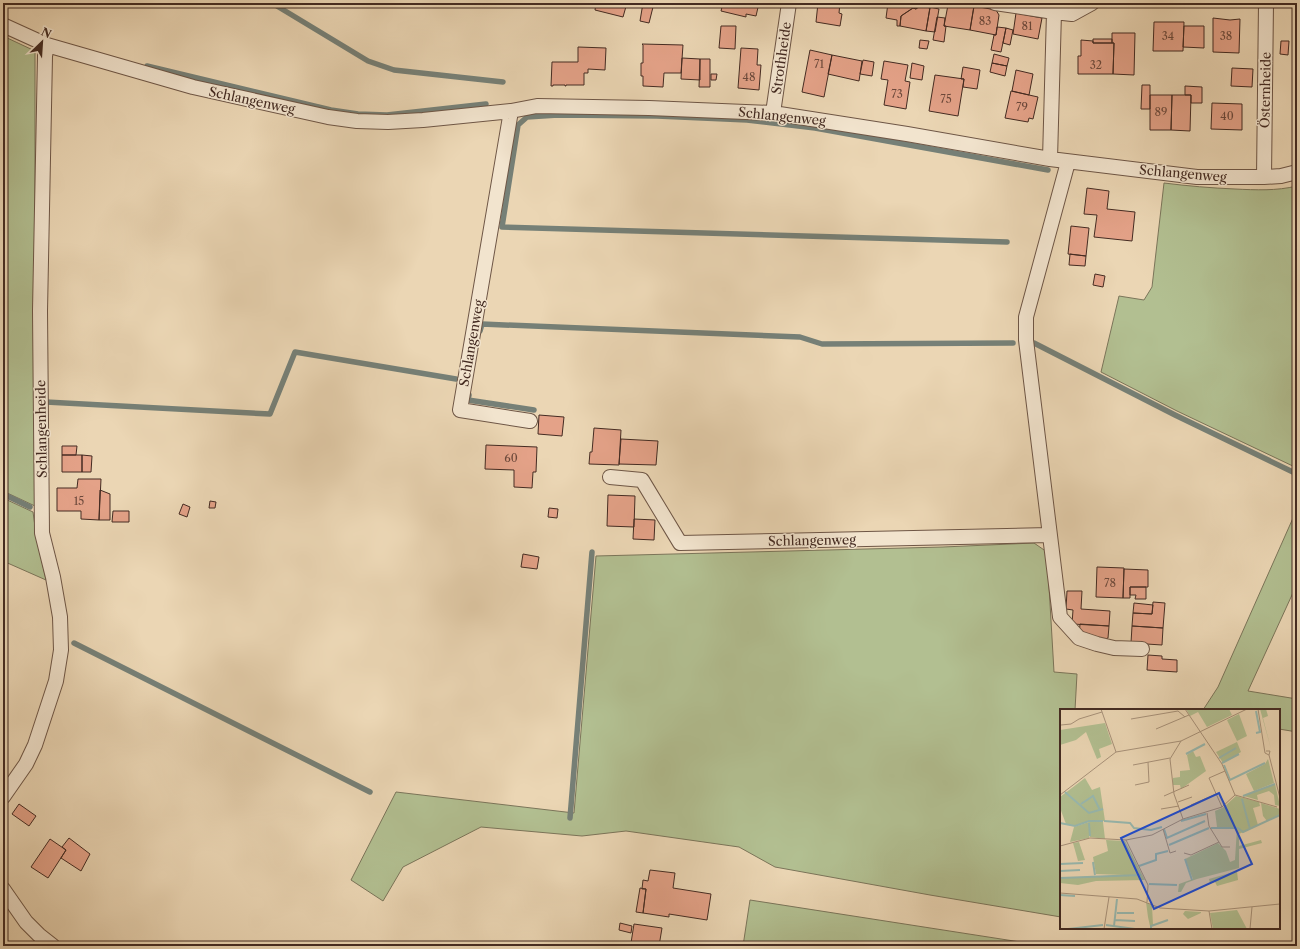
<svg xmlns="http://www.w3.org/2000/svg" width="1300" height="949" viewBox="0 0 1300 949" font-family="'Libre Caslon Text',serif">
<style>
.green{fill:#b2bf91;stroke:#7b755a}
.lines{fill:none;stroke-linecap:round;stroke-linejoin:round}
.stream{stroke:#768077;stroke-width:5.5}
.building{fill:#e4a288;stroke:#442b22}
.minor-casing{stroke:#6e5646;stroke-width:16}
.minor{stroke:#f2e4ce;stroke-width:14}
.labels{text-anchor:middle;stroke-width:3;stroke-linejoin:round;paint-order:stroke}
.number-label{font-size:11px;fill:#6c493c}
.street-label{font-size:13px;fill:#442b22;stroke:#f2e4ce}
.inset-river{fill:none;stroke:#98b9b0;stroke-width:2}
.inset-road{fill:none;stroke:#a8927a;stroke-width:1}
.view{fill:#1d4ed8;fill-opacity:0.15;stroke:#1d4ed8;stroke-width:2}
.inset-edge{fill:none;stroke:#442b22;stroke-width:2}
</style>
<rect width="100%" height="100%" fill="#ebd6b4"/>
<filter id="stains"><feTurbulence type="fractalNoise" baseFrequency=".005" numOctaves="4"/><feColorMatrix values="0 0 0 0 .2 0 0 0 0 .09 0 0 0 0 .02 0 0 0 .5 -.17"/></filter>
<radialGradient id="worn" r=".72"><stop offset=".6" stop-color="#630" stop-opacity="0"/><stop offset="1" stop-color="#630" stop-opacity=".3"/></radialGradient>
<path class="green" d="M3,36L35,51V506L3,491Z
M1164,183C1188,186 1211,188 1235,189C1256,190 1276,191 1297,186V468L1177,411L1101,372L1119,296L1144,300L1152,287Z
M3,498L33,512L36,534L46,580L3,561Z
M1297,509V584L1248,691L1297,699V732L1279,729V710H1203L1218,687Z
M1034,543L1047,552L1054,672L1077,674L1075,710H1061V917L930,895L775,867L739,847L626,831L582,836L481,827L403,867L383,901L351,880L396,792L574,813L596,556L943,547Z
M750,900L1046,946H743Z"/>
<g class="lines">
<path class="stream" d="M272,3L368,61L394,70L503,82
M147,66L331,110L358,114L387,115L486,104
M1007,242L502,227L518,125L527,117L558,115L657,116L747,120L815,128L1048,170
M480,331L482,324L800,337L822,344L1013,343
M1034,343L1175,415L1297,474
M469,395L468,400L534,410
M46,402L270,414L295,352L456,379
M3,494L30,507
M74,643L370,792
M570,818L592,552"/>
</g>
<path class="building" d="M596,3H627L623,17L595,10Z
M643,3H654L649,23L640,21Z
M723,3H759L756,16L746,14V17L721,11Z
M818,3H840L839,13L842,14L840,26L816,22Z
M888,3H922L921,5L916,9L913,8L901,16L900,26H897V20L886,18Z
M922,3L925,7L930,8L926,31L900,26L901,16L913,8L916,9L921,5Z
M922,3H931V7H925Z
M951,3L974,6L970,30L944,26L948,5Z
M974,6L996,10L999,15L996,35L970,30Z
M930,7L939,9L935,32L926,31Z
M1016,13L1042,18L1038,39L1013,34Z
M937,17L945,18L944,26H946L944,42L933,40Z
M1213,18L1230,20L1240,19L1239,53L1213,52Z
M1154,22H1184L1183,51H1153Z
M721,26H736L735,49L719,48Z
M1184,26H1204V48L1183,47Z
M997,27L1006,28L1001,52L991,50L994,35H996Z
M1006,28L1013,30L1010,45L1003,43Z
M1112,33H1135L1134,75L1113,74L1114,43H1112Z
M1093,39H1112V43H1093Z
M920,40L929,41L927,49L919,48Z
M1081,40L1093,41V43H1114L1113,74H1078V56H1081Z
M1281,41H1289L1288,55L1280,54Z
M642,44L683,45L681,73H664L663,87L643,86V76H641V63H643V45Z
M578,47L606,48L605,70L588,69V73H584V85H566V86H565V85H553V86H551L552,62H578Z
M741,48L758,49L757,65H761L759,90L738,88Z
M810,50L832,55L824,97L802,92Z
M994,54L1009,58L1007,66L992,63Z
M832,55L862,61L859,81L828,74Z
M682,58L700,59V80L681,79Z
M700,59H710V87H699Z
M863,60L874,62L872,76L860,74Z
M884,61L908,65L905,81L910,82L906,109L884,105L888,80L881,79Z
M912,63L924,66L922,80L910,78Z
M992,63L1007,66L1005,76L990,72Z
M1295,64H1297V85H1294Z
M963,67L980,70L977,89L963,87L964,79H961Z
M1232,68L1253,69L1252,87L1231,86Z
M1016,70L1033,74L1029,95L1012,91Z
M711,74H717L716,80H711Z
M935,75L964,79L958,116L929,111Z
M1142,85H1150V109H1141Z
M1185,86L1202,87V103H1191V95H1185Z
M1011,91L1038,97L1033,119L1029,118L1028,122L1005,118Z
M1150,95H1172L1171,130H1150Z
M1172,95H1191L1190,131L1171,130Z
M1212,103L1242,104V130L1211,129Z
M1087,188L1109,191L1107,209L1135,212L1132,241L1094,237L1097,215L1084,214Z
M1071,226L1089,228L1086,256L1068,254Z
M1070,254L1086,256L1085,266L1069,265Z
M1095,274L1105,276L1103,287L1093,285Z
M539,415L564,417L562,436L538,434Z
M594,428L621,430L619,465L589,464L590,452H592Z
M621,439L658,441L656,465L619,464Z
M486,445L537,447L536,472H533L532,488L514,487V470L485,469Z
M62,446H77L76,455H62Z
M62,455H82V472H62Z
M82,455L92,456L91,472H82Z
M78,479H101L99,520L81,519V511H57V488H77Z
M100,490L110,494V520H99Z
M608,495L635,496L634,527L607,526Z
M210,501L216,502L215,508H209Z
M183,504L190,507L187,517L179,514Z
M549,508L558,509L557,518L548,517Z
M113,511H129V522H112Z
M634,519L655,520L654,540L633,539Z
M523,554L539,557L537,569L521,567Z
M1097,567L1124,568L1123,598L1096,597Z
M1124,569L1148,570V587H1130V598H1123Z
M1130,587H1146V599H1135L1136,595H1130Z
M1067,591H1082L1081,609L1110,611L1109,626L1072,624L1073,610L1066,609Z
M1153,602L1165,603L1163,628L1132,626L1133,613L1152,614Z
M1134,603L1153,605L1152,614L1133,613Z
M1080,624L1109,626L1108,638L1101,641L1079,636Z
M1132,626L1163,628L1162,645L1131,643Z
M1148,655L1162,656V659L1177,660V672L1147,670Z
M19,804L36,816L29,826L12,814Z
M69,838L90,854L81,871L61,858L66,850L62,847Z
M50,839L66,850L48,878L31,867Z
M650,870L675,873L673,888L711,894L707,920L669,914V917L643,913L646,889H642L643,880L648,881Z
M640,888L646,889L643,913L636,912Z
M620,923L632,926L631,933L619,930Z
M634,924L662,928L659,946H650L631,943Z"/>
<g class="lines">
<g class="minor-casing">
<path id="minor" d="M995,3L1054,12L1072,14L1092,3
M3,25L47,45L193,87L328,117L357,121L388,122L423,120L511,111L537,106L649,108L773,113L907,134L1050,159L1197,177H1264L1281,176L1297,172
M511,111L460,410L530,421
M773,113L789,3
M1050,159L1054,12
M1068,162L1026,317V340L1060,617L1079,638L1097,644L1114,648L1142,649
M1264,177L1266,3
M610,477L642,480L680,543L1049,535
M3,797L26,764L35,745L56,681L61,650L60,617L53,577L42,533L40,311L45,56L47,45
M3,889L26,922L39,935L53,946"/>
</g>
<use href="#minor" class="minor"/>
</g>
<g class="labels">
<g class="number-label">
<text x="985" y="25">83</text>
<text x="1027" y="30">81</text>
<text x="1168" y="40">34</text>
<text x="1226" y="40">38</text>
<text x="819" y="68">71</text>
<text x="1096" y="69">32</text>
<text x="749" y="81">48</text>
<text x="897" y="98">73</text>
<text x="946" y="103">75</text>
<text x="1022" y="111">79</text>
<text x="1161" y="116">89</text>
<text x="1227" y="120">40</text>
<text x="511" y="462">60</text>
<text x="79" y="505">15</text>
<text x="1110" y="587">78</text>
</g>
<g class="street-label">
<text transform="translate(781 58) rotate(-82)" y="5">Strothheide</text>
<text transform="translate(1265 90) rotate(-89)" y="5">Östernheide</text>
<text transform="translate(252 100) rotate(12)" y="5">Schlangenweg</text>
<text transform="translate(782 116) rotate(6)" y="5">Schlangenweg</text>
<text transform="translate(1183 173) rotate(5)" y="5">Schlangenweg</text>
<text transform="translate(471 343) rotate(-80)" y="5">Schlangenweg</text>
<text transform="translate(41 429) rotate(-91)" y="5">Schlangenheide</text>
<text transform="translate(812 540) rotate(-1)" y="5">Schlangenweg</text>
</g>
</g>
<g transform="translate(1060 709)">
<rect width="220" height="220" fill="#ebd6b4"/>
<path d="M126,0H169L172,6L147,18L138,3L130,7ZM200,0H206L208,7L203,9L211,40ZM179,5L187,27L177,32L167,11ZM45,14L52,35L39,40L41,48L37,50L26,23L16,31L0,36V21ZM177,33L181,43L163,54L156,43ZM133,42L136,48L140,47L146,62L121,80L120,76H113V69L120,68V62L130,61L127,46ZM208,50L214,74L194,82L186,65L205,55ZM25,69L32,81L40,78L45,112H29L15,117L6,115L0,99V88ZM215,75L220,97L215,96L214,86L209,82L197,86L198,91L184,87ZM176,87L199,93L200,97L193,99L198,116L179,125V137L201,131L202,134L179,140V159L137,170L126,174L121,183H118L119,175L133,170L125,150L158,134L166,142L170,153L175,151L177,119L157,118L155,102L164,98ZM201,94L220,100V105L207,112L203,107ZM29,113H43L45,130L30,128V125L29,129L10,133L14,118ZM46,131L65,132L85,171L36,172L18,176L0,174V169L64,166L36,165L33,148L48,142ZM19,133L25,151L18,152L13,134ZM177,162L178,171L157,177L155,173L150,174L149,170ZM86,193L92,197L93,216L90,217L88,208ZM177,201L187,220H153L150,204ZM125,202L141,203V204L128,210L123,205Z" fill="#b2bf91"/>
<path class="inset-river" d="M196,24L200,23L196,2M126,45L145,35M159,49L176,39M162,54L179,45M164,56L170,71L205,54M5,83L29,104L43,100M183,87L215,75M182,90L190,120M21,95L33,87L40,101M44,112L70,114L74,119L91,121L102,118M121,112L146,105M0,114L15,117L29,112H43M29,114L30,127M151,119H178L183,123L220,106M104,120L107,129L145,112M109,136L149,119M125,150L132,171M33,153L35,166M0,155L23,154M79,157L96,151V145L108,142M0,162L20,161M0,169L81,166M89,175L117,176M0,186L15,187M57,204H74M55,211L75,212M46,216L75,220M54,217L57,190M8,220L43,216M91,220V217L108,211"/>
<path class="inset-road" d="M41,0L56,43M125,0L162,55L175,86L217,98M198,0L205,44L209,46L210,42H206M71,10L118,2L125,8M1,16L11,15L19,10L42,3M96,20L129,6M121,32L110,50L114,85L123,110M209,46L220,89M73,56L110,49M75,76L89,73L88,53M0,86L56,43L121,32L187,0M104,87L129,76M118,93L132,88M131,96L156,85M162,98L149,69L165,62M101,100L119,97M147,104L149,117L162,138H170M103,120L110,144L116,142M66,131L88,176L87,193M0,137L30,129L66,131L92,126L123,110L162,98L175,86M124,144L131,146L159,133M0,184L77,190L100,199L149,202L220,195M149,202L152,220M44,220L49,188M190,220L192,198"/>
<path class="view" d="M159,84L192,155L94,200L61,129Z"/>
<rect width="220" height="220" class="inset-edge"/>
</g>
<rect width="1300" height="949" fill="none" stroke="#ebd6b4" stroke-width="16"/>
<rect x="4" y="4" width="1292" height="941" fill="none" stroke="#442b22" stroke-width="2"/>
<rect x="8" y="8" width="1284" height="933" fill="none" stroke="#442b22"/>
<g transform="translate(42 42) rotate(25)" stroke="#f2e4ce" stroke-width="3" paint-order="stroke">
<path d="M0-3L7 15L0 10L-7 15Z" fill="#442b22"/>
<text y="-6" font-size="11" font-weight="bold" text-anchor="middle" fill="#442b22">N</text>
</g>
<rect width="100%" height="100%" filter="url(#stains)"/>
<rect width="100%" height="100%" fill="url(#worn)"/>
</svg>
